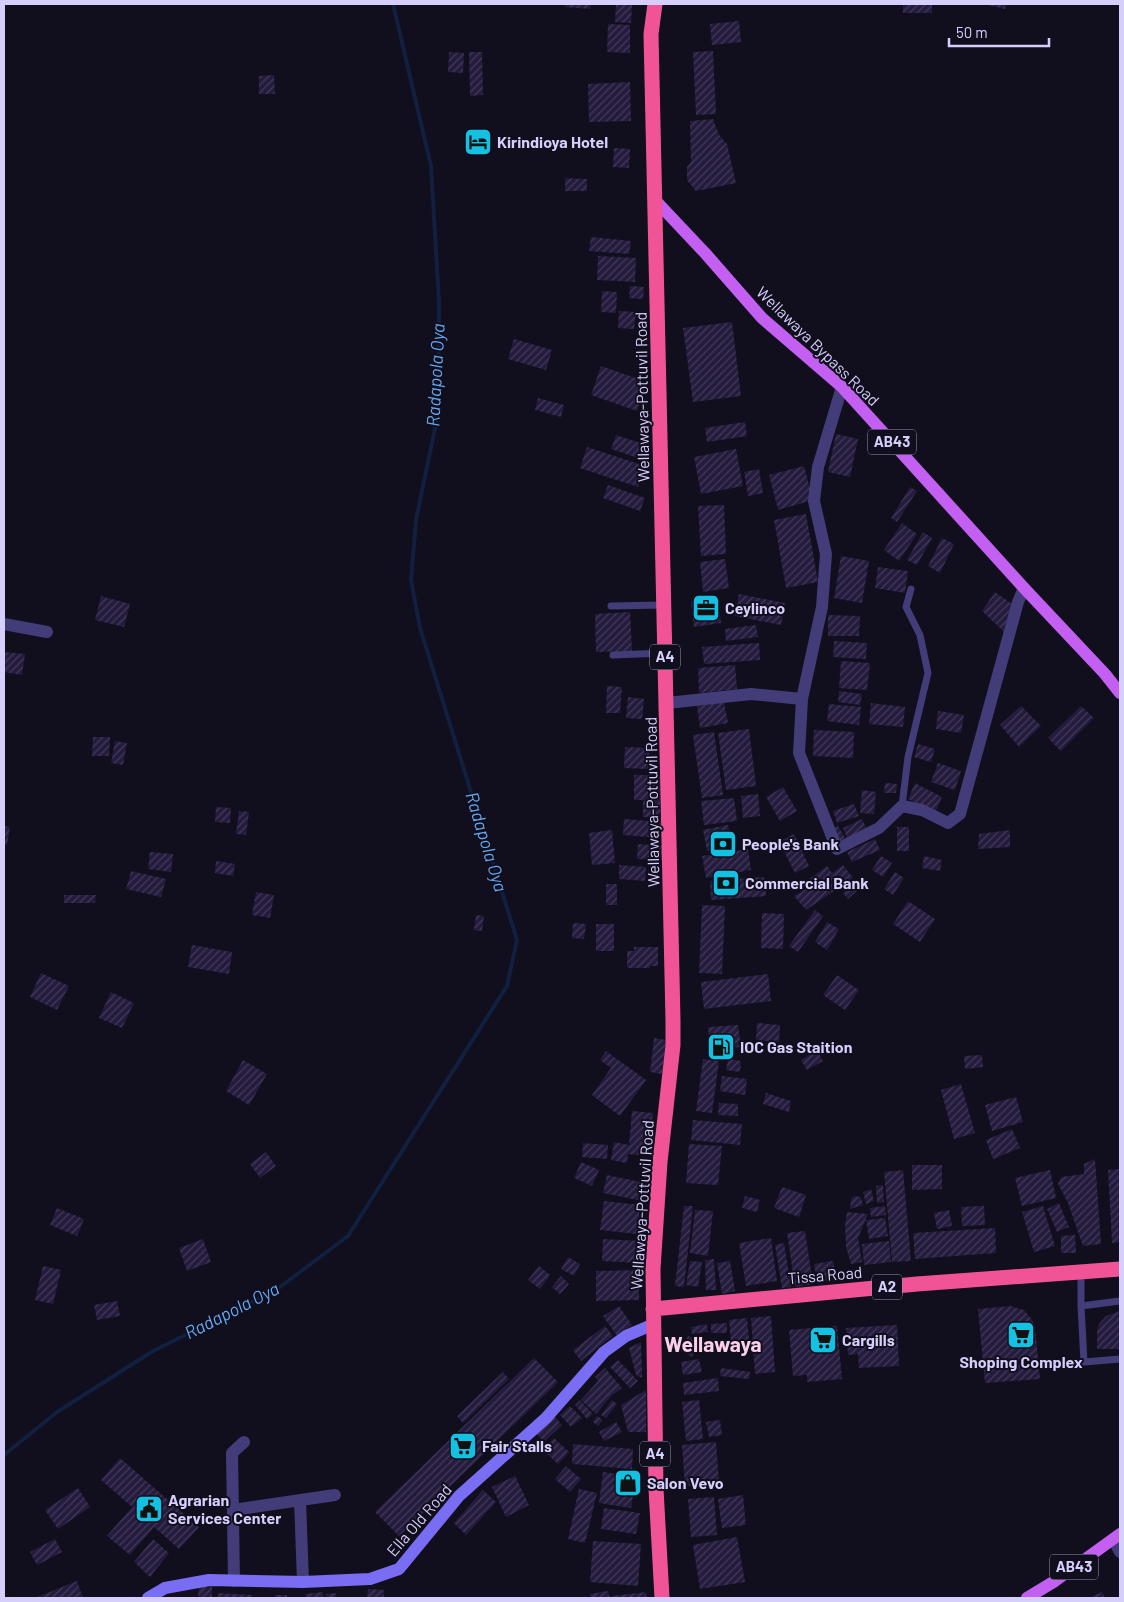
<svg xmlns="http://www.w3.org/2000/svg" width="1124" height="1602" viewBox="0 0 1124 1602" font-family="Barlow,sans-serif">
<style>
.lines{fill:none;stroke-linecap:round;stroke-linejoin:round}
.stream{stroke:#11203e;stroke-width:4}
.building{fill:url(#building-hatch)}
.lane{stroke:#423d78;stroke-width:7}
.street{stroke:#423d78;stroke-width:12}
.secondary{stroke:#786df3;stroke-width:12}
.primary{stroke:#c35ff1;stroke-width:12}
.highway{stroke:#f05496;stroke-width:15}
.labels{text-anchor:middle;stroke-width:4;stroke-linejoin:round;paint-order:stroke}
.shield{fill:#110e1d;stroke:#9b94b8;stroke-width:1}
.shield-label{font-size:15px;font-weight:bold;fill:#d6cefb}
.poi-label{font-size:16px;font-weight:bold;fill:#d6cefb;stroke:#110e1d;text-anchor:start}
.street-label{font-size:16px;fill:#d6cefb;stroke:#110e1d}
.water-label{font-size:18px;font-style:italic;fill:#65a9f2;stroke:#110e1d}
.district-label{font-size:21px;font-weight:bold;fill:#fbd0e9;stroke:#110e1d}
</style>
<defs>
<pattern id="building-hatch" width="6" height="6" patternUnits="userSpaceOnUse" patternTransform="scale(1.25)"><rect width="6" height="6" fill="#241b3d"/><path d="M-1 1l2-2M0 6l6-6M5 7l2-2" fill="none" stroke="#433b5a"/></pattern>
</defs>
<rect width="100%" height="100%" fill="#110e1d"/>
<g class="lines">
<path class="stream" d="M4,1455L57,1412L153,1351L276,1290L348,1236L507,986L517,940L420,628L411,580L416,520L438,414L439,302L431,166L393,4"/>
</g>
<path class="building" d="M566,4H591L590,9L565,7Z
M616,4H632L631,23L615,22Z
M903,4H932V13H903Z
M984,4H1006L1005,9Z
M739,21L741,42L712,45L710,24Z
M608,24L630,25V53L607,52Z
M713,51L716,114L696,115L693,52Z
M449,52L464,53L463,73L448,72Z
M469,52H482L483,95L470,96Z
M274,75L275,94H259V76Z
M630,82L631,121L589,122L588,84Z
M713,119L719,135L727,144L736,183L696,191L687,180V167L691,162L690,121Z
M614,148L630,149L629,168L613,167Z
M565,178L587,179V191H565Z
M591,237L631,241L629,254L589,251Z
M598,256L636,258L635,282L597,280Z
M630,286L644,287L643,299L629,298Z
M602,291L617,292L616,313L601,312Z
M619,311L636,312L634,329L618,328Z
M732,322L741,396L693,402L683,328Z
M514,339L552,350L546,370L508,359Z
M601,366L647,382L637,411L591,395Z
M538,398L564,405L561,417L535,410Z
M745,422L747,436L707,442L705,428Z
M836,434L858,439L850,477L828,472Z
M616,435L646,445L641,459L611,449Z
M587,447L645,466L638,487L580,468Z
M736,449L743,486L701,494L694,457Z
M804,466L813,500L778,510L769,475Z
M759,469L763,493L748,496L744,472Z
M608,485L645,498L640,511L603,498Z
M910,487L917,491L897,522L891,518Z
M724,505L726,554L701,556L698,506Z
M806,514L818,582L786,588L774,520Z
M902,523L917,534L899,561L884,550Z
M923,532L932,538L917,565L907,560Z
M942,538L954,544L940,573L928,566Z
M841,556L869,561L862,603L834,598Z
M725,559L729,588L703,592L700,562Z
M878,567L908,571L905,593L875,588Z
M995,592L1012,604L1004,632L982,611Z
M739,594L785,603L781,625L735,616Z
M101,596L130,604L124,627L95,620Z
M718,597L721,623L694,627L691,601Z
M630,612L632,651L596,652L595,614Z
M828,615L860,616L859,636H828Z
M756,625L758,637L726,641L725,629Z
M834,641L867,643L866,659L833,657Z
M759,643L760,660L704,664L702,647Z
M4,652L25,654L22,675L4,672Z
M841,661L870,663L867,690L839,688Z
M735,665L737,689L699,693L698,668Z
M607,686L622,687L620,713H606Z
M839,691L862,694L860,705L838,702Z
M628,697L644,699L642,719L626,718Z
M724,702L728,723L700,728L697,706Z
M871,703L905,707L903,727L869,724Z
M829,704L861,707L859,725L827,721Z
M1021,706L1041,726L1019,747L1000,725Z
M1081,706L1094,718L1061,751L1048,738Z
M938,711L964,715L961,733L936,729Z
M749,729L756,786L726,790L718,733Z
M814,730L854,732L853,758L813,756Z
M714,732L723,795L702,798L693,735Z
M93,737H110L109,756H92Z
M115,741L127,743L123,765L111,763Z
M918,744L935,749L931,762L914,757Z
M625,747L649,748V769L624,768Z
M938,763L961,771L955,790L931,782Z
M634,775H660V817H643V800H634Z
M885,783L897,784L896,793H884Z
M915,783L942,797L935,813L908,799Z
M783,787L797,811L780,821L766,797Z
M862,790L876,792L874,814L860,813Z
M758,794L760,816L743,818L741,796Z
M734,798L737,821L704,825L701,801Z
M854,804L859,816L837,823L833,811Z
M216,807L231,808L230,823L215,822Z
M239,811L249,812L246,835L236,834Z
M624,819L661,822L660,838L623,835Z
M862,819L867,829L847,838L843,828Z
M728,825L732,846L707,851L703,830Z
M4,826L10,827L7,845L4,844Z
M838,826L845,838L837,843L830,830Z
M897,827H909V851H897Z
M612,830L615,863L592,865L589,833Z
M1010,830V847L978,849L979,834Z
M794,834L809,866L795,873L779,842Z
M875,839L880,850L852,862L847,852Z
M638,844L663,846L662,860L637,859Z
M748,849L751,870L706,878L702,856Z
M150,852L173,854L171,872L148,869Z
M881,856L892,863L883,877L872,870Z
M924,856L942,860L940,871L922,868Z
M216,861L235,864L233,876L215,873Z
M619,865L646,867L645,881L619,879Z
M843,865L853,878L806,910L794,896L811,886L809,879L827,866L832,873Z
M131,871L166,879L161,897L126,889Z
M895,872L904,878L893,895L884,889Z
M764,877L766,896L711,900L710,881Z
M853,883L859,889L848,899L843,893Z
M606,884H617V905H606Z
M256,892L274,895L270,918L252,915Z
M64,895H96L95,903H64Z
M908,901L935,919L920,942L893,924Z
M702,905L725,906L722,974L699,973Z
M815,910L823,916L798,952L789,946Z
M762,913L784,914L783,949L761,948Z
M476,915L484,916L482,931L474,930Z
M827,922L839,929L827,950L815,942Z
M573,923L586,924L584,939L572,938Z
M596,924H614V951H596Z
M192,945L232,952L229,974L188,967Z
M634,947H658V966H650V968H627V951H634Z
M41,973L69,986L57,1010L30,997Z
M768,974L771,1001L704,1009L701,982Z
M837,975L859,990L845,1010L823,995Z
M111,992L134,1003L122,1028L99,1018Z
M757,1023L780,1025L779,1042L756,1040Z
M738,1025L741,1047L710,1050L708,1027Z
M654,1038L666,1040L662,1074L650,1072Z
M817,1050L823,1061L807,1070L801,1060Z
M606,1051L646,1080L620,1116L592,1095L611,1068L600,1060Z
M982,1055L983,1067L965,1069L964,1056Z
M703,1059L719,1061L712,1113L696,1111Z
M728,1059L741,1061L740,1072L726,1070Z
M243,1060L267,1074L249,1105L226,1091Z
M722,1076L747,1079L745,1095L720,1091Z
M961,1084L975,1133L954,1139L941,1090Z
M766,1093L791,1101L789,1112L763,1104Z
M1016,1097L1023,1122L992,1131L985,1105Z
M719,1103L738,1104V1116L718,1115Z
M632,1111L653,1113L649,1156L628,1154L627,1163L611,1160L614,1142L629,1145Z
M693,1120L742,1124L740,1145L691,1140Z
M1012,1129L1020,1148L993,1159L986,1140Z
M583,1143L608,1145L607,1159L582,1157Z
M689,1144L722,1146L718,1185L686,1183Z
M266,1152L276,1166L260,1178L250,1164Z
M1095,1159L1101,1244L1083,1246L1068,1203L1058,1184L1061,1177L1084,1174V1164Z
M581,1162L599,1170L592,1186L574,1178Z
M912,1165H942V1189L912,1190Z
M1120,1169V1242L1112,1243L1108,1170Z
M903,1170L911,1261L892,1262L884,1172Z
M1050,1170L1056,1198L1022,1206L1015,1178Z
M607,1175L641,1182L638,1200L603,1193Z
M883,1185L884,1202L877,1203L876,1186Z
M782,1187L806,1195L799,1217L774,1208Z
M871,1189L874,1201L866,1204L863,1192Z
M745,1196L760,1200L757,1212L742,1208Z
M854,1196L861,1197L863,1205L850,1209L851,1199Z
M604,1201L640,1205L637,1234L600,1230Z
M1059,1203L1069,1227L1057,1232L1047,1209Z
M684,1206H693L684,1287L675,1286Z
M885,1206L886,1215L871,1217L870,1208Z
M984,1206L985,1225L962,1226L961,1207Z
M1043,1206L1055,1246L1034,1252L1022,1212Z
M57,1208L84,1219L77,1236L50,1225Z
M695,1210L713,1211L708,1256L690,1253Z
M949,1210L952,1226L937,1229L934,1213Z
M847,1212L868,1214L858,1238L862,1262L851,1264L846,1247L845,1225Z
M885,1218L888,1236L869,1239L866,1220Z
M995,1228L996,1253L915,1259L913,1233Z
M805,1231L813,1284L795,1287L787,1233Z
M1075,1235L1076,1253H1061V1236Z
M771,1238L777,1281L746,1286L739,1243Z
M203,1239L211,1262L187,1271L179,1248Z
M603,1239L640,1241L639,1263L602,1261Z
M889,1241L891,1262L864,1265L862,1244Z
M784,1243L791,1287L782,1288L775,1245Z
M568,1257L580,1264L574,1276L561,1269Z
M714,1259L716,1290H706L705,1260Z
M690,1261L702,1262L698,1287L686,1285Z
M730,1261L735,1291L722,1294L717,1263Z
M833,1261L836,1279L817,1282L814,1264Z
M43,1266L61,1270L53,1304L35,1300Z
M539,1266L550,1275L540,1289L528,1280Z
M639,1270V1300L596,1301V1271Z
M561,1276L569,1284L560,1294L552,1287Z
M117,1301L120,1316L97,1320L94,1305Z
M619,1306L632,1325L617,1336L603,1316Z
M1010,1306L1024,1310L1032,1320L1035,1327L1040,1379L985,1383L978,1309Z
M1120,1311V1349H1097V1331L1099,1324L1106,1316Z
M771,1316L775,1372L755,1374L751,1318Z
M747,1318L749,1340L731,1342L729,1320Z
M727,1323V1333H711V1324Z
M707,1324L708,1332L692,1334L691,1327Z
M897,1325L899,1366L859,1368L858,1354L848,1355L846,1328Z
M605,1326L613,1336L581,1361L573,1350Z
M837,1326L842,1379L807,1382V1375L793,1376L789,1330Z
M688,1336L699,1340L692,1357L681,1351Z
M641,1342L642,1378L636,1375L629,1348Z
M534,1358L558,1382L399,1536L375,1512Z
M699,1359L702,1372L683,1375L681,1362Z
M618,1360L638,1381L630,1388L610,1367Z
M605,1368L622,1388L611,1396L596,1414L581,1400L598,1381L595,1377Z
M721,1368L750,1372L749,1379L720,1376Z
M503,1372L509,1379L463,1423L457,1416Z
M718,1378L719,1391L684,1395L683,1383Z
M646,1390V1432H628L621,1405Z
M580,1400L593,1414L587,1419L575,1405Z
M612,1400L617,1404L606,1418L601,1415Z
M699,1400L703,1439L686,1441L682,1402Z
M570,1406L582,1418L571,1427L560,1415Z
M597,1416L603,1420L598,1426L593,1422Z
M555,1417L562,1425L544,1442L537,1434Z
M720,1420L722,1435L709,1437L706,1422Z
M616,1422L622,1432L604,1441L599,1432Z
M554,1438L569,1452L558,1464L543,1450Z
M716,1442L719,1483L685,1486L682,1445Z
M573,1444L633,1449L632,1469L572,1464Z
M120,1458L199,1527L179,1549L154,1527L130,1555L107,1536L132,1507L101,1480Z
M566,1466L581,1479L570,1492L555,1479Z
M603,1472L636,1477L631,1508L599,1503Z
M515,1476L529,1505L506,1517L492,1487Z
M78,1488L90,1507L58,1529L45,1510Z
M579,1489L597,1493L585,1543L568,1539Z
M483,1490L496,1502L466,1535L454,1523Z
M743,1495L746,1525L722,1528L718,1499Z
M714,1497L717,1535L691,1537L688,1499Z
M604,1508L640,1513L636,1534L601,1529Z
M737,1537L745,1582L700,1589L693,1545Z
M55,1539L62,1552L37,1565L30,1552Z
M153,1539L169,1553L150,1577L134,1562Z
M593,1541L641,1544L638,1586L590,1582Z
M77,1581L83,1598H35Z
M199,1586L212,1587V1598H198Z
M368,1589L384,1590V1598H367Z
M608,1591L610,1598H590V1594Z
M323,1592V1598H306L305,1594Z
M646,1592L647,1598H613L612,1596Z
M1102,1592L1105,1598H1089Z
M218,1593L252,1595V1598H218Z
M336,1593V1598H326V1594Z
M275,1595H287V1598H275Z"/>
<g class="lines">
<path class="lane" d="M611,606L664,605
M613,655L665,653
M902,806L908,757L928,673L920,635L906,607L911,589
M1081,1273V1306
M1120,1301L1081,1306L1084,1362L1120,1359"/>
<path class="street" d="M842,387L818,467L814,501L826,554L822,607L802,699L799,753L837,849L879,828L902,806L922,810L948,823L960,814L1018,602L1024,588
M4,624L47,632
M667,703L751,694L802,699
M300,1500L303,1582
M233,1510L335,1495
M1113,1539L1120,1552
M234,1581L232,1453L244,1442"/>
<path class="secondary" d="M148,1598L165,1588L209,1580L303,1582L370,1579L399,1569L459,1496L546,1418L604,1352L626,1336L654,1324"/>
<path class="primary" d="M655,200L705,253L762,318L842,387L1024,588L1105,674L1120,693
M1027,1598L1055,1581L1120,1534"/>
<path class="highway" d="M655,4L651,34L673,1020V1045L660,1162L653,1269L656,1489L662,1598
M653,1309L917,1284L1120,1269"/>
</g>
<defs>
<g id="hotel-square" transform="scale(1.4375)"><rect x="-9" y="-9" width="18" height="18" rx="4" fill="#13c1e2" stroke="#110e1d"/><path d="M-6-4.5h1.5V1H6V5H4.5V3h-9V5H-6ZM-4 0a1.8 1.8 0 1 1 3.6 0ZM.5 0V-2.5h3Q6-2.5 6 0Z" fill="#111"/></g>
<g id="office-square" transform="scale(1.4375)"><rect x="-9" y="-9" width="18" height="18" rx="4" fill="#13c1e2" stroke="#110e1d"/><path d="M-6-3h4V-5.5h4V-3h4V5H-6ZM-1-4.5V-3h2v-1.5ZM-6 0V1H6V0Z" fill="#111"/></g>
<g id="bank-square" transform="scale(1.4375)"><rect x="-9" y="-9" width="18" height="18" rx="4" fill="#13c1e2" stroke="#110e1d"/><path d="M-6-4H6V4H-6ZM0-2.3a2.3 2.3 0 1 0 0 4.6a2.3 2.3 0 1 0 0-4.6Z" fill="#111"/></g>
<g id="fuel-square" transform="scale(1.4375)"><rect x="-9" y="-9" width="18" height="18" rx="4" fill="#13c1e2" stroke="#110e1d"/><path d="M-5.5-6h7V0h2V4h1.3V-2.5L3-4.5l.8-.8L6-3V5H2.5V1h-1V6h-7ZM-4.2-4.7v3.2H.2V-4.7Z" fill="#111"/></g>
<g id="supermarket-square" transform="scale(1.4375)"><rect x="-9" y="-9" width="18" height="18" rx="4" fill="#13c1e2" stroke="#110e1d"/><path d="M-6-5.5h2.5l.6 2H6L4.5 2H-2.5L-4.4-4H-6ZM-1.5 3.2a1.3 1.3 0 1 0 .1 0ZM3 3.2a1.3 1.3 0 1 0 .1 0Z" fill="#111"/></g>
<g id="shop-square" transform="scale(1.4375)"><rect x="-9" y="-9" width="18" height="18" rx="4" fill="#13c1e2" stroke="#110e1d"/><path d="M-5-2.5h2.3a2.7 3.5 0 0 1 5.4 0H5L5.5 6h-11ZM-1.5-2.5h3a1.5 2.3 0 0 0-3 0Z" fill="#111"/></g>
<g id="civic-square" transform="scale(1.4375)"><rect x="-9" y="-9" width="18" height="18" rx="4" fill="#13c1e2" stroke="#110e1d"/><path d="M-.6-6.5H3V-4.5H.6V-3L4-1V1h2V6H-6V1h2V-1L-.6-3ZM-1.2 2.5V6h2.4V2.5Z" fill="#111"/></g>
</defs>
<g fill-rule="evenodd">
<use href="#hotel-square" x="478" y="142"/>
<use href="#office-square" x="706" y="608"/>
<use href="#bank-square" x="723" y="844"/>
<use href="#bank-square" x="726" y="883"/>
<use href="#fuel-square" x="721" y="1047"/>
<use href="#supermarket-square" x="1021" y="1335"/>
<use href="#supermarket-square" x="823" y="1340"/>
<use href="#supermarket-square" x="463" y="1446"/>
<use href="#shop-square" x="628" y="1483"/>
<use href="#civic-square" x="149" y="1509"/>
</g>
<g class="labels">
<g class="shield">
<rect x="868" y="429.5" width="48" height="25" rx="4"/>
<rect x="650" y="644.5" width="30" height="25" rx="4"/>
<rect x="872" y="1274.5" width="30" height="25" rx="4"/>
<rect x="640" y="1441.5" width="30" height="25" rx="4"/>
<rect x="1050" y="1554.5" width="48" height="25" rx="4"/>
</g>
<g class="shield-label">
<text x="892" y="447">AB43</text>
<text x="665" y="662">A4</text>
<text x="887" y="1292">A2</text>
<text x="655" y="1459">A4</text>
<text x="1074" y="1572">AB43</text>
</g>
<g class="poi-label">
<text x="497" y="148">Kirindioya Hotel</text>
<text x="725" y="614">Ceylinco</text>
<text x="742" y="850">People's Bank</text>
<text x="745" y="889">Commercial Bank</text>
<text x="740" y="1053">IOC Gas Staition</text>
<text x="842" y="1346">Cargills</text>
<text x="1021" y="1368" text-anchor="middle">Shoping Complex</text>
<text x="482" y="1452">Fair Stalls</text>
<text x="647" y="1489">Salon Vevo</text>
<text x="168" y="1506">Agrarian<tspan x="168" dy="18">Services Center</tspan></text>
</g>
<g class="street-label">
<text transform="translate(818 346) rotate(44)" y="6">Wellawaya Bypass Road</text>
<text transform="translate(642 397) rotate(-91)" y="6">Wellawaya-Pottuvil Road</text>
<text transform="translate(652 802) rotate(-91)" y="6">Wellawaya-Pottuvil Road</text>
<text transform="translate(642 1205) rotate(-86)" y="6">Wellawaya-Pottuvil Road</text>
<text transform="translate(825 1275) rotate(-5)" y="6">Tissa Road</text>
<text transform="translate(419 1520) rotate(-49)" y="6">Ella Old Road</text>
</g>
<g class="water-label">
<text transform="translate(436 375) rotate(-87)" y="6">Radapola Oya</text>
<text transform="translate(486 842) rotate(73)" y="6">Radapola Oya</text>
<text transform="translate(232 1311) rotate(-27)" y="6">Radapola Oya</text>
</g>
<g class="district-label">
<text x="713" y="1352">Wellawaya</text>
</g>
</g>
<rect width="1124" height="1602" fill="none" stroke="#d6cefb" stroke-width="10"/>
<path d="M949 38v8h100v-8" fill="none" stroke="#d6cefb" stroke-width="2.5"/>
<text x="956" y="38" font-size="15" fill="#d6cefb" stroke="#110e1d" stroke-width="4" paint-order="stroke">50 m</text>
</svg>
